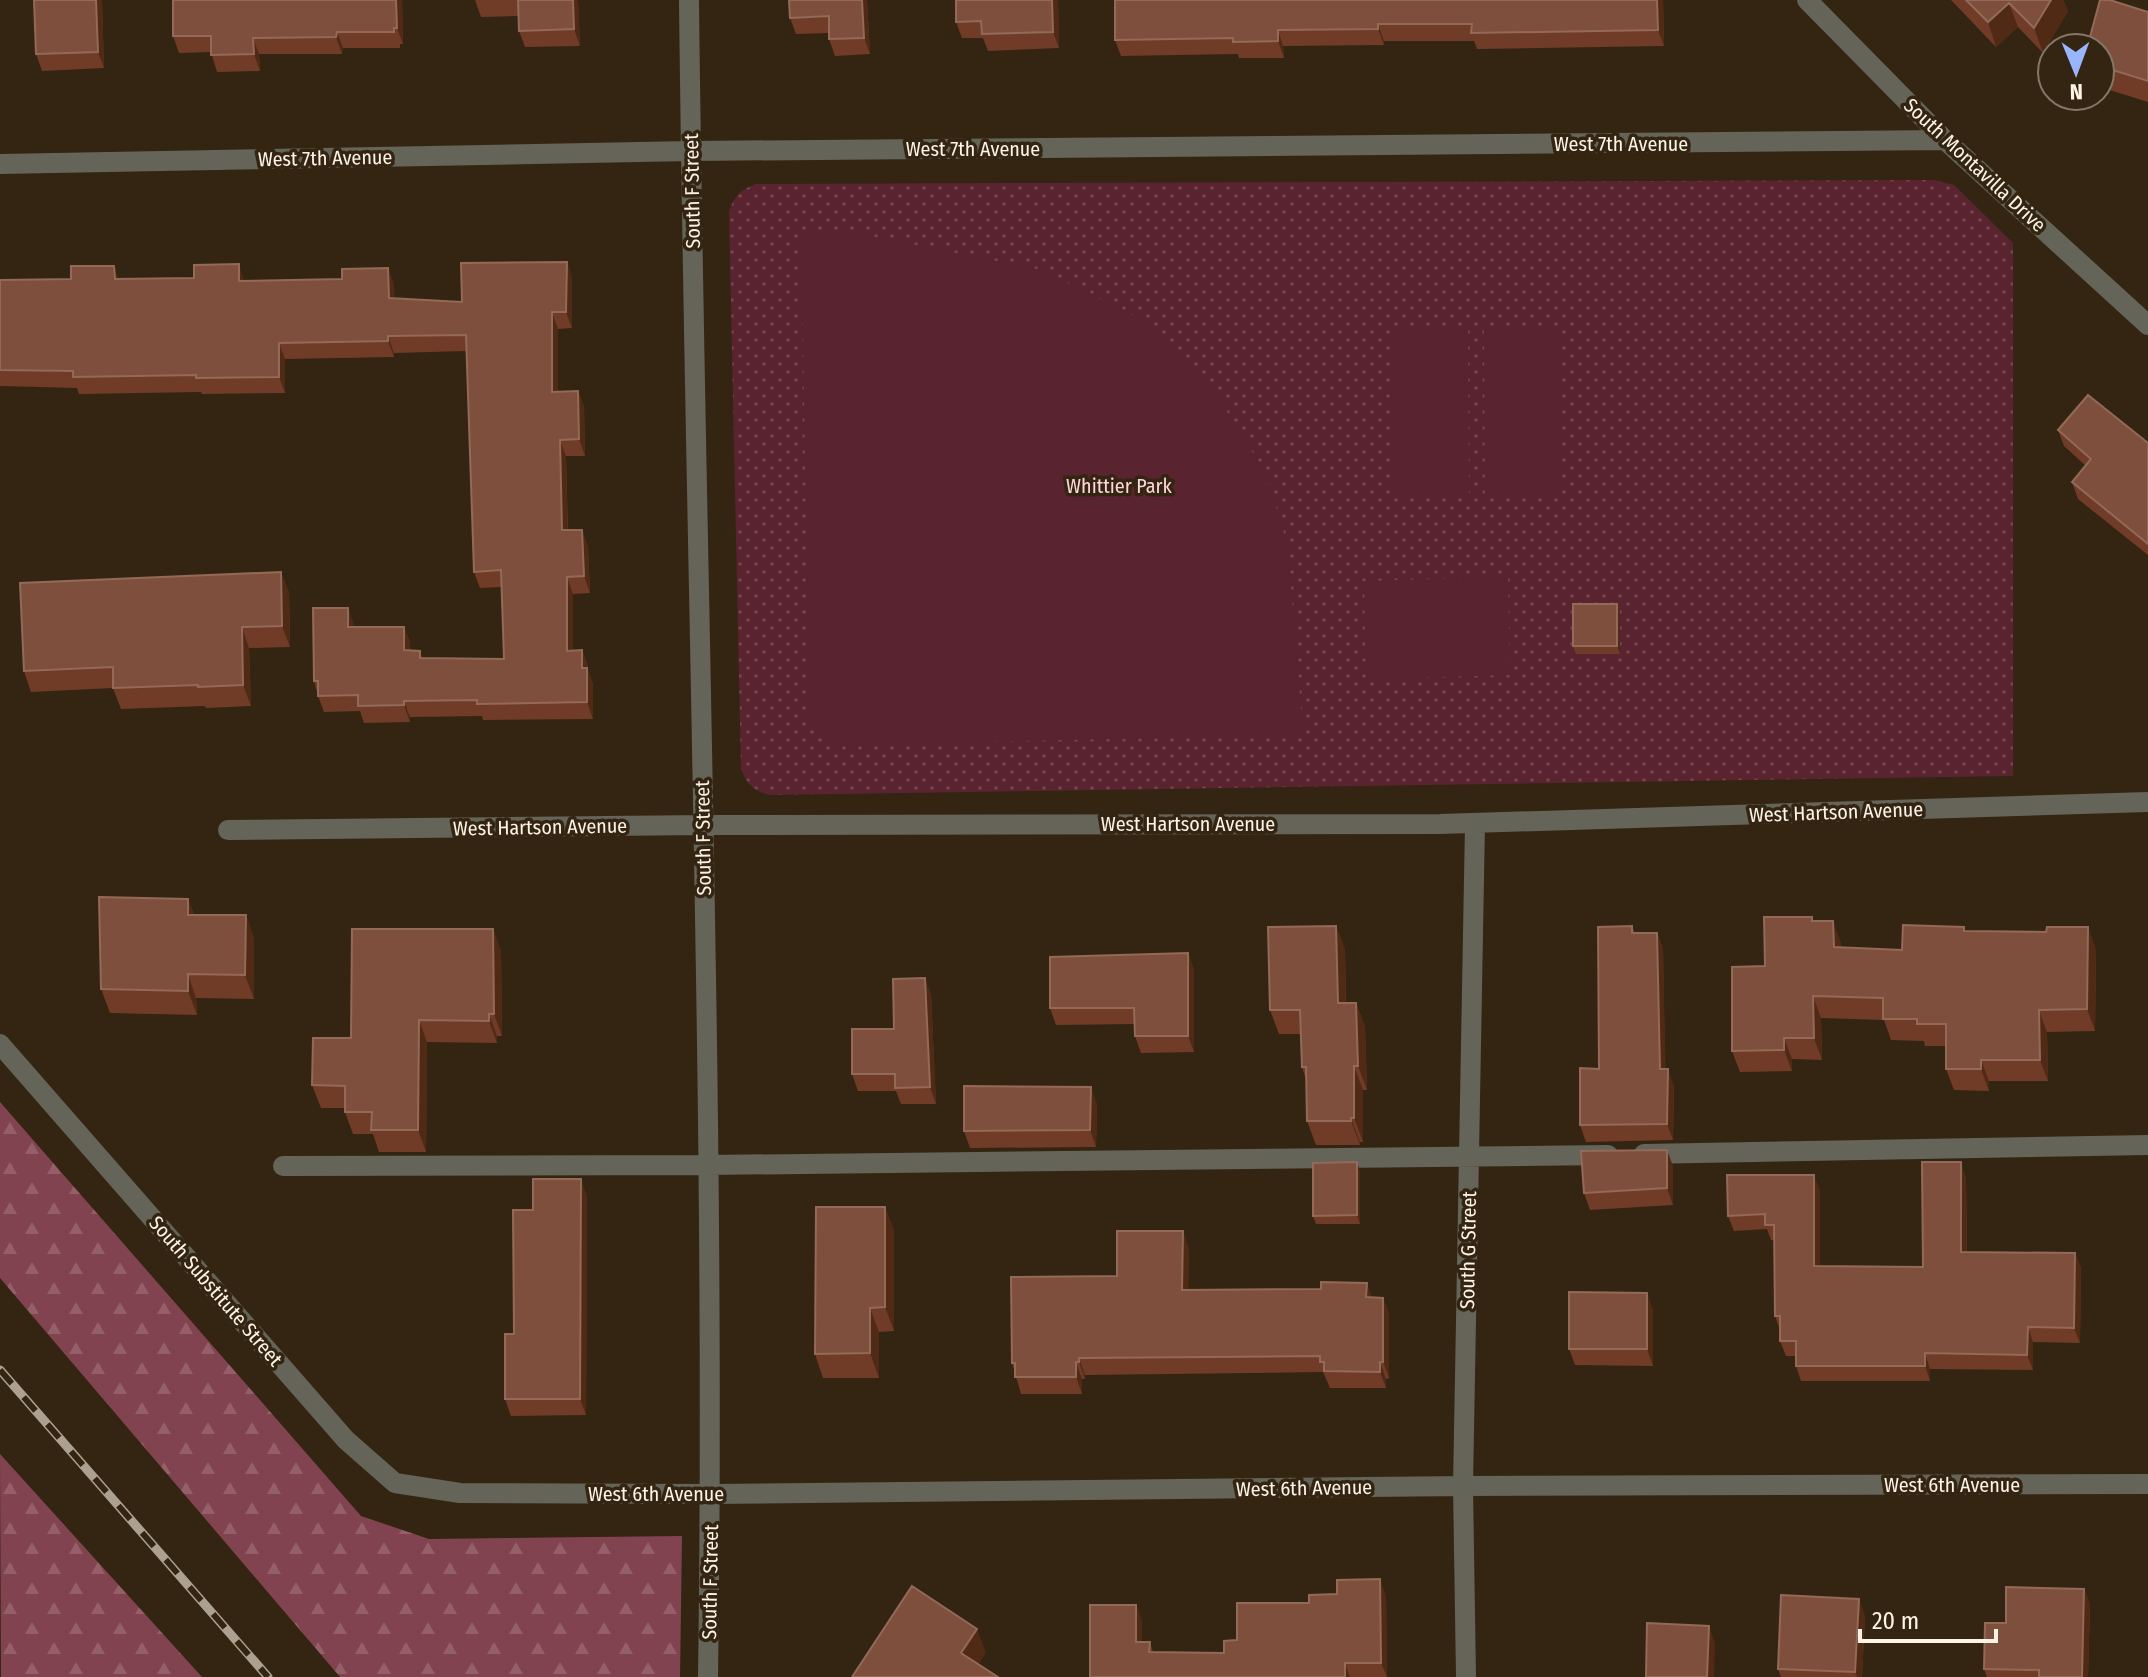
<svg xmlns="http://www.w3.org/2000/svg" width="2148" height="1677" viewBox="0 0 2148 1677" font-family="'Fira Sans Condensed',sans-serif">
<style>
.forest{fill:url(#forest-firs)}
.park{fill:url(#park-dots)}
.garden{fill:#5a2330}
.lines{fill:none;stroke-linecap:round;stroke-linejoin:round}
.minor{stroke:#646459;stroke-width:20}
.rail-casing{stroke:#aca191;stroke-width:9}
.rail{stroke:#332511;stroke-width:6;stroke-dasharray:18;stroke-linecap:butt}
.wall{fill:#703c28}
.shaded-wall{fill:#512a16}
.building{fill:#7f4f3d;stroke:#936958;stroke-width:2}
.labels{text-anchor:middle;stroke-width:7;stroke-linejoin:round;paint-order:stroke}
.street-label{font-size:20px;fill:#fdf3e7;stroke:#332511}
.park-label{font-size:20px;fill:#fed6dc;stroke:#332511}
</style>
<defs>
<pattern id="forest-firs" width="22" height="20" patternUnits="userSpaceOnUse" patternTransform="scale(2)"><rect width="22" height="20" fill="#814350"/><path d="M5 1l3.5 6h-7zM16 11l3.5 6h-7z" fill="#945f69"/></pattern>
<pattern id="park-dots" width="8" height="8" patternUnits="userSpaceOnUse" patternTransform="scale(2)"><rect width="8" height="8" fill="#5a2330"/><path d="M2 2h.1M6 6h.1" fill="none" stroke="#73434e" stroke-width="1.8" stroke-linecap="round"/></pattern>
</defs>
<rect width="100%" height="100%" fill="#332511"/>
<path class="forest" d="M0,1102L361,1516L429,1539L682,1536L680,1677H340L0,1278Z
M0,1454L202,1677H1Z"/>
<path class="park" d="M1934,180L1954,185L2013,243V776L770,795C754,791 747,785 741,769L729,212C734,196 740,190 756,184Z"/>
<path class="garden" d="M801,233L859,234L1042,270L1137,317L1219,399L1267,475L1288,547L1303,735L832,745L810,726Z
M1390,329H1468L1469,495L1391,496Z
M1484,329H1559L1560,494L1485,495Z
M1508,577L1510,675L1366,679L1364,581Z"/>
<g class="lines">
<path class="minor" d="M689,0C695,559 716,1118 708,1677
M1807,0L1945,140L2148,325
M0,164L691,151L1945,140
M228,830L704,825L1440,824L2148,802
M0,1044L346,1440L395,1483L460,1493L711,1494L1463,1486L2148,1484
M1644,1154L2148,1145
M283,1166L707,1165L1608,1155
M1466,1677L1463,1486L1475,823"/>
<g class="rail-casing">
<path id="rail" d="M0,1370L268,1677"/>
</g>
<use href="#rail" class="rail"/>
</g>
<path class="wall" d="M34,0H102L104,68L42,71L36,54Z
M173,0H402L403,44H400V48H343L342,54H259L260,71L217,72L211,52L179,53L173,36Z
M475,0H578L580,46L525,47L519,31V16L481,17Z
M789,0H867L870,54L835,56L829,39V33L796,34L790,18Z
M956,0H1058L1059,48L988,51L983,38H962L956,22Z
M1663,0L1664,46L1477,49L1474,41H1384V45L1283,46L1284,58H1239L1238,54L1121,56L1115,40Z
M1951,0H2063L2068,11L2043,53L2018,27L1996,47Z
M2148,12V102L2100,87V48Z
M567,262L572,279V328L558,329V391H578L584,407L585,456H566L568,530L588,546L590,593L573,594V650H582L588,667V672L593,684V719L483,720L482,716L410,717V722L364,723L360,711L324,712L318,696L314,681L348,608L354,627H404L410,643V651H420L422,658L504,659L501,587L480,588L474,572L467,351L394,353V357L285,359V393L202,394L201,392L79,394L77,388L0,386V280L119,279L394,284V298L462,302Z
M2058,430L2148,443V555L2078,499L2072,482L2086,466L2064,446Z
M281,572L289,593L290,647L249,648L251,706L206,708L205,706L121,709L113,688L31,692L24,671Z
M1617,604L1620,612V654H1576L1573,646Z
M188,899L194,915H246L254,939V999L196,998L197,1015L110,1013L101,989Z
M1812,917L1814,921L1841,943V948L1902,950L1964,927L1965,931L2096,949L2095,1031L2047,1032L2048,1081H1989V1091L1954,1090L1946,1069V1046H1925L1924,1041L1891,1040L1884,1020L1821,1018L1822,1060L1792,1059V1071L1740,1072L1732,1051L1765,966Z
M1336,926L1345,950L1346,1003H1356L1365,1027L1367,1090H1363V1142H1360V1145H1316L1307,1121L1306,1080L1302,1067L1301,1034H1279L1270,1010Z
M1632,926L1635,933H1657L1663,949L1665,1069L1674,1086L1673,1140L1586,1142L1580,1125L1599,1069Z
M493,929L501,952L502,1036H497V1043L427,1042L426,1152H379L373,1134H353L345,1112V1108H321L312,1085L351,1038Z
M1188,953L1194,970V1052L1141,1053L1135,1036V1024L1056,1025L1050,1008Z
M931,994L936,1104H901L896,1091H858L852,1074L894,1029Z
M1097,1104L1096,1147L970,1148L964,1131Z
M1673,1166V1205L1590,1210L1584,1193Z
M1360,1171V1224H1316L1313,1216Z
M1966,1178L1967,1252L2075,1253L2081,1268L2080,1343L2033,1342V1370L1930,1369V1381H1801L1796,1366V1356H1786L1780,1341V1330L1775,1316L1774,1240H1771L1767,1229L1734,1231L1728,1216L1820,1190V1266L1923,1267Z
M587,1196L586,1415L511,1416L505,1399L533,1210Z
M885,1207L894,1231V1331L879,1332V1378H823L815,1354Z
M1189,1248L1188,1290L1383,1298L1389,1314V1378L1386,1379V1388H1330L1323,1372L1085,1375V1379H1082V1394H1021L1012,1363L1117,1276Z
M1653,1309V1366L1575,1365L1569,1349Z
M2084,1589L2090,1605L2088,1677H1987L1984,1669L2006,1623Z
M1386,1596L1387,1677H1090L1136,1605L1142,1622V1642H1150L1153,1652L1224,1653L1237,1640L1309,1603Z
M1865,1616L1862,1677H1781L1778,1669Z"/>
<path class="shaded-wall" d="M96,0H102L104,68L98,52Z
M396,0H402L403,44L397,28Z
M573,0H578L580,46L574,29Z
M862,0H867L870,54L864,38Z
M1052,0H1058L1059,48L1053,32Z
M1657,0H1663L1664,46L1658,30Z
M2051,0H2063L2068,11L2043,53L2034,28Z
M2009,3L2018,27L1996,47L1988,22Z
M1378,24L1384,41V45L1378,29Z
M1278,30L1283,46L1284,58L1278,41Z
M337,32L343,48L342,54L336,37Z
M253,38L259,54L260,71L254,54Z
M567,262L572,279V328L566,312Z
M239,264L244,281H239Z
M114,266L120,282L115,279Z
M388,268L394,284L395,314L389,298Z
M552,312L558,329V408L552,392Z
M388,336L394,353V357L388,341Z
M279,343L285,359V393L279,377Z
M578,391L584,407L585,456L579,439Z
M560,440L566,456L568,546L562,530Z
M582,530L588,546L590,593L584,576Z
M281,572L289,593L290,647L282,626Z
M567,577L573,594V667L567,651Z
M1617,604L1620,612V654L1617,646Z
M348,608L354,625V644L348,627Z
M242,627L249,648L251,706L243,685Z
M404,627L410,643V667L404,650Z
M582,650L593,684V719L587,702L582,668Z
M404,701L410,717V722L404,705Z
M188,899L197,923L188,915Z
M246,915L254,939V999L245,975Z
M1833,921L1841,943V969L1834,947Z
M1336,926L1345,950L1346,1027L1338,1003Z
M2088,927L2096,949L2095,1031L2087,1009Z
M493,929L501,952L502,1036L494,1014Z
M1657,933L1663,949L1666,1086L1660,1069Z
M1188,953L1194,970V1052L1188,1036Z
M188,974L196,998L197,1015L188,991Z
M925,978L931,994L936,1104L930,1087Z
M1813,996L1821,1018L1822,1060L1814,1038Z
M1356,1003L1365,1027L1367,1090L1358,1066Z
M2039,1010L2047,1032L2048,1081L2040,1060Z
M489,1014L497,1036V1043L489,1021Z
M419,1020L427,1042L426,1152L418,1130Z
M1784,1038L1792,1059V1071L1784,1050Z
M1981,1060L1989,1081V1091L1981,1069Z
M1354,1066L1363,1090V1142L1354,1118Z
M1668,1069L1674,1086L1673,1140L1667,1124Z
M1091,1087L1097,1104L1096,1147L1090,1130Z
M1351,1118L1360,1142V1145L1351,1121Z
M1667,1150L1673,1166V1205L1667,1188Z
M1357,1162L1360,1171V1224L1357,1215Z
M1961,1162L1966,1178L1967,1268L1961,1252Z
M1814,1175L1820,1190V1281L1814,1266Z
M581,1179L587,1196L586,1415L580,1399Z
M885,1207L894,1231V1331L885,1307Z
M1183,1231L1189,1248L1188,1306L1182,1290Z
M2075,1253L2081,1268L2080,1343L2074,1328Z
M1367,1283L1373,1300L1366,1297Z
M1647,1293L1653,1309V1366L1647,1349Z
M1383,1298L1389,1314V1378L1383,1362Z
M870,1308L879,1332V1378L870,1353Z
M2028,1327L2033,1342V1370L2027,1355Z
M1925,1353L1930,1369V1381L1925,1366Z
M1079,1358L1085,1375V1379L1079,1362Z
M1076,1362L1082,1379V1394L1076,1377Z
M1380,1362L1386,1379V1388L1380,1372Z
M1380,1579L1386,1596L1387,1677L1381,1663Z
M2084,1589L2090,1605L2088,1677H2082Z
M1859,1599L1865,1616L1862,1677H1857L1855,1672Z
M1136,1605L1142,1622V1659L1136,1642Z
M1709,1626L1715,1643L1714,1677H1707Z
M977,1629L986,1653L970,1677L961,1653Z
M1345,1663L1350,1677H1345Z"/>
<path class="building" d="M34,0H96L98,52L36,54Z
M173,0H396L397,28H394V32H337L336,37L253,38L254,54L211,55V36H173Z
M518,0H573L574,29L519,31Z
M789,0H862L864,38L829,39V16L790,18Z
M956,0H1052L1053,32L982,34L981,21L956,22Z
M1115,0H1657L1658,30L1471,33L1472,24H1378V29L1278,30V41L1233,42V38L1115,40Z
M1966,0H2051L2034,28L2009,3L1988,22Z
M2100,0H2110L2148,12V81L2100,66V48H2087Z
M567,262L566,312H552V392L578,391L579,439L560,440L562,530H582L584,576L567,577V651L582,650V668H587V702L477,704V700L404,701V705L358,706V695L318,696V681H314L313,608H348V627H404V650L420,651V658L504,659L501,570L474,572L466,335L388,336V341L279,343V377L196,378V375L73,377V371L0,370V280L71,279V266H114L115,279L194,278V265L239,264V281L342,279V269L388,268L389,298L462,302L461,263Z
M2088,395L2148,443V544L2072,482L2091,459L2058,430Z
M281,572L282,626L242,627L243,685L198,687V685L113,688V667L24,671L20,583Z
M1573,604H1617V646H1573Z
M99,897L188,899V915H246L245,975L188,974V991L101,989Z
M1764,917H1812V921H1833L1834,947L1902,950L1903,925L1964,927V931L2046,932L2047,927H2088L2087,1009L2039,1010L2040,1060H1981V1069H1946V1024H1917V1019H1883V998L1813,996L1814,1038H1784V1050L1732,1051V967L1765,966Z
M1336,926L1338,1003H1356L1358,1066H1354V1118H1351V1121H1307L1306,1067H1302L1300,1010H1270L1268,927Z
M1632,926V933H1657L1660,1069H1668L1667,1124L1580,1125V1068L1599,1069L1598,927Z
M352,929H493L494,1014H489V1021L419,1020L418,1130H371L372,1112H345V1086L312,1085L313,1038H351Z
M1188,953V1036H1135L1134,1008H1050V957Z
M925,978L930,1087L895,1088V1074H852V1029H894L893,979Z
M964,1086L1091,1087L1090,1130L964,1131Z
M1667,1150V1188L1584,1193L1581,1151Z
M1357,1162V1215L1313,1216V1163Z
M1922,1162H1961V1252L2075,1253L2074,1328L2028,1327L2027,1355L1925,1353V1366H1796V1341H1780V1316H1775L1774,1225H1765V1214L1728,1216L1727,1175H1814V1266L1923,1267Z
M533,1179H581L580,1399H505V1334H514L513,1210H533Z
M816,1207H885V1307L870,1308V1353L815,1354Z
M1117,1231H1183L1182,1290L1321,1289V1282L1367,1283L1366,1297L1383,1298V1362H1380V1372L1324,1371V1362H1320V1356L1079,1358V1362H1076V1377H1015V1363H1012L1011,1277L1117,1276Z
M1569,1292L1647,1293V1349H1569Z
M1380,1579L1381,1663H1345V1677H1090V1605H1136V1642H1150L1149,1652L1224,1653V1641L1237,1640V1603H1309V1595L1337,1594V1580Z
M912,1586L977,1629L961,1653L998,1677H852Z
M2006,1587L2084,1589L2082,1677H2039V1670L1984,1669L1985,1623H2006Z
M1781,1595L1859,1599L1855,1672L1778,1669Z
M1647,1623L1709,1626L1707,1677H1646Z"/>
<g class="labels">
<g class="street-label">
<text x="1621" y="151">West 7th Avenue</text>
<text x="973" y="156">West 7th Avenue</text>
<text transform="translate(325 158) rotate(-1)" y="7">West 7th Avenue</text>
<text transform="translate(1975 165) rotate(43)" y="7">South Montavilla Drive</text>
<text transform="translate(692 191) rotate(-91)" y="7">South F Street</text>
<text transform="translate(1836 812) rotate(-2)" y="7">West Hartson Avenue</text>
<text x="1188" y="831">West Hartson Avenue</text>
<text transform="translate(540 827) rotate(-1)" y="7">West Hartson Avenue</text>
<text transform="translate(703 838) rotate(-91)" y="7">South F Street</text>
<text transform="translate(1468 1250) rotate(-89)" y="7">South G Street</text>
<text transform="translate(216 1291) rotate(49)" y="7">South Substitute Street</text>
<text x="1952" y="1492">West 6th Avenue</text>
<text transform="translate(1304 1488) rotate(-1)" y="7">West 6th Avenue</text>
<text x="656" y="1501">West 6th Avenue</text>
<text transform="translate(710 1582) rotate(-89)" y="7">South F Street</text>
</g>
<g class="park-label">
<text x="1119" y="493">Whittier Park</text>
</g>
</g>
<g transform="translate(2076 72) rotate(179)"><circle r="38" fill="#332511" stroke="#847767" stroke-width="2"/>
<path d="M0-6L14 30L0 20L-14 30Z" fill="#99b5fd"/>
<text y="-12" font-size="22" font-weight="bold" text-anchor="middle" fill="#fdf3e7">N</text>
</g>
<path d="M1860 1629v12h136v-12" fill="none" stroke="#fdf3e7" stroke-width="4"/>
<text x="1872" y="1629" font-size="24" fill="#fdf3e7" stroke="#332511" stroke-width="6" paint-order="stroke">20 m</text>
</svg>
